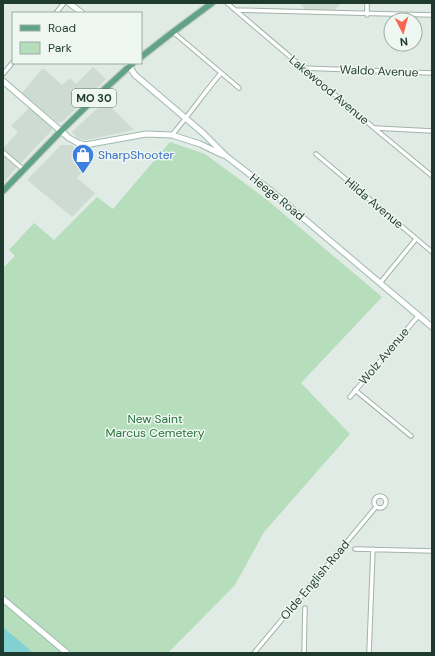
<svg xmlns="http://www.w3.org/2000/svg" width="435" height="656" viewBox="0 0 435 656" font-family="'DM Sans',sans-serif">
<style>
.built{fill:#cddbd3}
.green{fill:#b6ddbc}
.water{fill:#83d0d3}
.lines{fill:none;stroke-linecap:round;stroke-linejoin:round}
.street-casing{stroke:#a2b3aa;stroke-width:5.5}
.secondary-casing{stroke:#9fbaae;stroke-width:7}
.primary-casing{stroke:#c0c8c5;stroke-width:8}
.street{stroke:#fff;stroke-width:3.5}
.secondary{stroke:#fff;stroke-width:5}
.primary{stroke:#61a28a;stroke-width:5.5}
.labels{text-anchor:middle;stroke-width:3;stroke-linejoin:round;paint-order:stroke}
.shield{fill:#eff7f2;stroke:#5d736a;stroke-width:1}
.shield-label{font-size:11px;font-weight:bold;fill:#1f3b30}
.street-label{font-size:12px;fill:#1f3b30;stroke:#eff7f2}
.shop-label{font-size:12px;fill:#366cbe;stroke:#eff7f2;text-anchor:start}
.park-label{font-size:12px;fill:#28743c;stroke:#eff7f2}
</style>
<rect width="100%" height="100%" fill="#dfebe4"/>
<path class="built" d="M299,3H342L334,10H306Z
M93,67L106,79L62,122H57L22,93L43,68L62,85L70,78L76,84Z
M105,101L134,130L86,140L78,139L72,132Z
M30,107L52,128V130L20,164L3,150V148L18,132L11,126Z
M61,145H72L75,148L77,156L87,166L77,178L95,193L72,217L27,180Z
M3,156L15,166L16,168L3,183Z"/>
<path class="green" d="M170,142L205,154L266,199L382,297L301,383L350,434L264,532L235,585L168,653H33L3,627V268L15,256L9,250L34,223L54,240L97,197L113,209Z"/>
<path class="water" d="M3,627L29,649L33,653H3Z"/>
<g class="lines">
<g class="street-casing">
<path id="street" d="M227,3L374,128L432,176
M235,10L432,15
M56,13L64,3
M367,15V3
M173,32L239,88
M303,68L432,73
M3,74L13,62
M375,128L432,131
M172,135C189,115 204,93 221,73
M3,152L24,170
M316,154L432,252
M380,283L416,239
M355,390L411,436
M350,397L419,315
M374 502a6 6 0 1 1 12 0a6 6 0 1 1-12 0Z
M355,549L432,551
M254,653L376,507
M304,653L305,608
M369,653L373,549"/>
</g>
<g class="secondary-casing">
<path id="secondary" d="M69,3L82,13
M127,63L135,75L203,133L226,156L270,190L432,327
M3,81L69,138L78,143L85,145L146,134L172,135L200,144L223,155
M3,599L67,653"/>
</g>
<g class="primary-casing">
<path id="primary" d="M141,57L173,32L212,3
M3,191L61,131L96,97L133,63"/>
</g>
<use href="#street" class="street"/>
<use href="#secondary" class="secondary"/>
<use href="#primary" class="primary"/>
</g>
<defs>
<g id="shop-pin" transform="scale(1.15)"><path d="M0 17L-7.5 6A9.5 9.5 0 1 1 7.5 6Z" fill="#3f7fe0" stroke="#eff7f2"/><path d="M-5-2.5h2.3a2.7 3.5 0 0 1 5.4 0H5L5.5 6h-11ZM-1.5-2.5h3a1.5 2.3 0 0 0-3 0Z" fill="#fff"/></g>
</defs>
<g fill-rule="evenodd">
<use href="#shop-pin" x="83" y="155"/>
</g>
<g class="labels">
<rect class="shield" x="72" y="89" width="44" height="18" rx="3"/>
<g class="shield-label">
<text x="94" y="102">MO 30</text>
</g>
<g class="street-label">
<text transform="translate(379 71) rotate(2)" y="4">Waldo Avenue</text>
<text transform="translate(329 90) rotate(40)" y="4">Lakewood Avenue</text>
<text transform="translate(277 197) rotate(39)" y="4">Heege Road</text>
<text transform="translate(374 203) rotate(40)" y="4">Hilda Avenue</text>
<text transform="translate(384 356) rotate(-50)" y="4">Wolz Avenue</text>
<text transform="translate(315 580) rotate(-50)" y="4">Olde English Road</text>
</g>
<g class="shop-label">
<text x="98" y="159">SharpShooter</text>
</g>
<g class="park-label">
<text x="155" y="423">New Saint<tspan x="155" dy="14">Marcus Cemetery</tspan></text>
</g>
</g>
<rect width="435" height="656" fill="none" stroke="#1f3b30" stroke-width="8"/>
<rect x="12" y="12" width="130" height="52" fill="#eff7f2" stroke="#9caca4"/>
<rect x="20" y="25" width="20" height="6" fill="#61a28a" stroke="#9caca4"/>
<text x="48" y="32" font-size="12" fill="#1f3b30">Road</text>
<rect x="20" y="42" width="20" height="12" fill="#b6ddbc" stroke="#9caca4"/>
<text x="48" y="52" font-size="12" fill="#1f3b30">Park</text>
<g transform="translate(403 32) rotate(174)"><circle r="19" fill="#eff7f2" stroke="#9caca4"/>
<path d="M0-3L7 15L0 10L-7 15Z" fill="#f86550"/>
<text y="-6" font-size="11" font-weight="bold" text-anchor="middle" fill="#1f3b30">N</text>
</g>
</svg>
